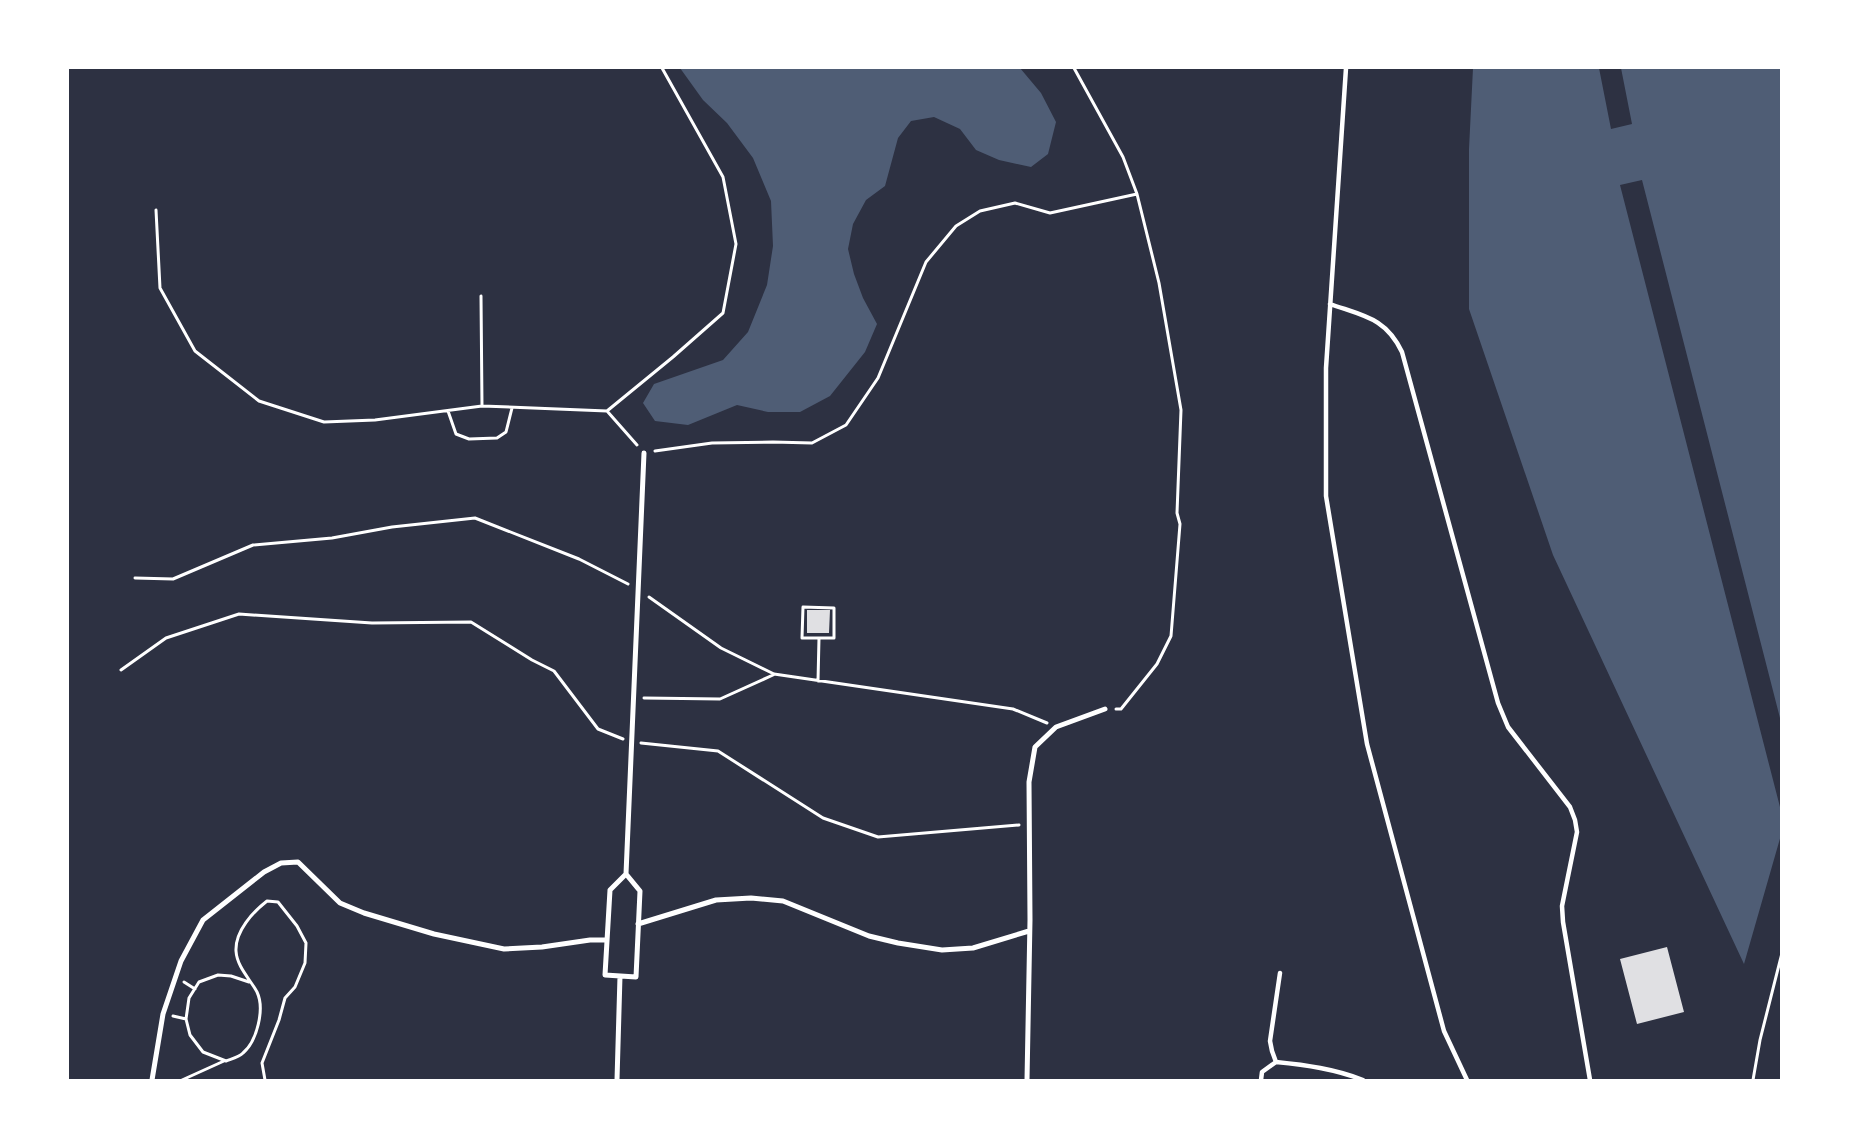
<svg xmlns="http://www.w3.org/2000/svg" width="1849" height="1148" viewBox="0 0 1849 1148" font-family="Mulish,sans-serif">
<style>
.water{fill:#4f5d75}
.building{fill:#e0e0e3}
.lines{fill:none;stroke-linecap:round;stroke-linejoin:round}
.path{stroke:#fff;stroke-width:3}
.service{stroke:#fff;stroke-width:4.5}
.pedestrian{stroke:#fff;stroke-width:5}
</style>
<rect width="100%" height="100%" fill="#2d3142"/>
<path class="water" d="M680,68H1020L1041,93L1056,122L1048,154L1031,167L999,160L976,150L960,129L934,117L911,121L898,138L885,186L866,200L853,224L848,249L854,274L863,298L877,324L865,352L830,396L800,412H768L737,405L688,425L655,421L643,403L654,384L723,360L748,332L767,285L773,246L771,201L753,158L727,123L703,100Z
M1473,68H1599L1611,129L1632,124L1621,68H1781V722L1642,180L1620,185L1781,811V835L1744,964L1553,555L1469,309V149Z"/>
<path class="building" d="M807,610H830L829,633H807Z
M1667,947L1684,1012L1637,1024L1620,959Z"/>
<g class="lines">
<path class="path" d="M1074,68L1123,157L1137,194L1159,283L1181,410L1177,513L1180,524L1171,636L1157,664L1121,709H1116
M156,210L160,288L195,351L259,401L324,422L375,420L482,406L607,411
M481,296L482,406
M448,411L456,434L469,439L497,438L506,432L512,408
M637,445L607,411L673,357L723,313L736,244L723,177L662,68
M655,451L712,443L773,442L812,443L846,425L878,378L926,262L956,226L980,211L1015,203L1050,213L1137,194
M135,578L173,579L253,545L332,538L392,527L475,518L579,559L628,584
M649,597L721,648L774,674L1013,709L1047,723
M121,670L166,638L239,614L372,623L471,622L532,660L554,671L598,729L623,739
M818,681L819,638H802L803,607L834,608V638H819
M644,698L720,699L773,675
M641,743L718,751L823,818L878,837L1019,825
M184,982L195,989
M249,982L231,976L218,975L199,982L189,998L186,1019L190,1035L203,1052L226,1061C231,1059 239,1057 243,1053C257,1041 265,1009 257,992C250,979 237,967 236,951C235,931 253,912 267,901L278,902L297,926L306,943L305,963L295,987L285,998L279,1020L262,1063L265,1080
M173,1016L186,1019
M182,1080L224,1061
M1753,1080L1760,1040L1782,953"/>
<path class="service" d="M1346,68L1326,368V496L1367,744L1444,1031L1467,1080
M1330,304C1364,316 1386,318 1402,352L1498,703L1508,727L1570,807L1575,820L1577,832L1562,906L1563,922L1590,1080
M1276,1062L1272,1051L1270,1041L1280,973
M1261,1080L1262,1072L1276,1062C1306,1065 1335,1069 1363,1080"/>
<path class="pedestrian" d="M626,874L644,453
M626,874L640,891L636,977L605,975L610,890Z
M638,924L716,900L751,898L783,901L869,936L898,943L942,950L973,948L1029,931
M152,1080L163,1014L181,961L203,920L264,872L281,863L298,862L340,903L364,913L434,934L504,949L542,947L590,940H607
M617,1080L620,976
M1027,1080L1030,920L1029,782L1035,747L1056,727L1105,709"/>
</g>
<rect width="1849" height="1148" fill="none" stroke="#ffffff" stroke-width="138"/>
</svg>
